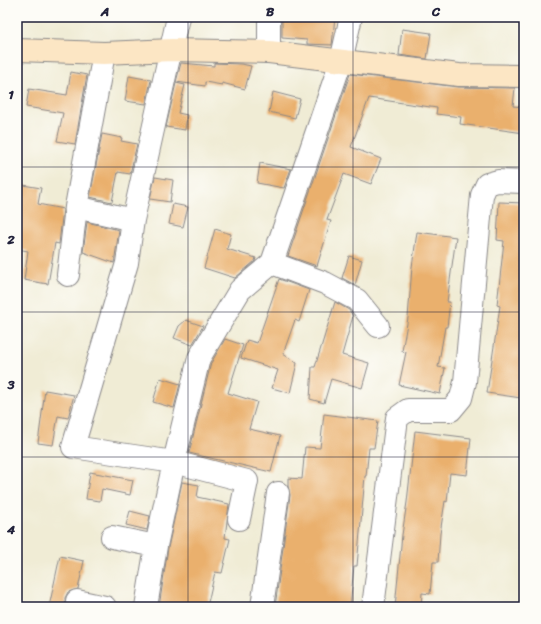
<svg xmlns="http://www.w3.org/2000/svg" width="541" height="624" viewBox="0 0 541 624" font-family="Sriracha,sans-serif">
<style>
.building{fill:#eab06d}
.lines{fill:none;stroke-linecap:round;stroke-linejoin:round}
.street-casing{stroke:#898788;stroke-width:24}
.secondary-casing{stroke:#898788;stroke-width:24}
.street{stroke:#fff;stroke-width:22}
.secondary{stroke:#fce6c4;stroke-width:22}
.grid{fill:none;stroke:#22223b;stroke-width:1;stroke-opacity:0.55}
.neatline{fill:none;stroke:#22223b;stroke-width:1.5}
.grid-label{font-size:13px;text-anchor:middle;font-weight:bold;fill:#22223b}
</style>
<rect width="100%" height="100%" fill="#fdfcf7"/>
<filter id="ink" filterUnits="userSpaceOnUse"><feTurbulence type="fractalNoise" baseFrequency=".025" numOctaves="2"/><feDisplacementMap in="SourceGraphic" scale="8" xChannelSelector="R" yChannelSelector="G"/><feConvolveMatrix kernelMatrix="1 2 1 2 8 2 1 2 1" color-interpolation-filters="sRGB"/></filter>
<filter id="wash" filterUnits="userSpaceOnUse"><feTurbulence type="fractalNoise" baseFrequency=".012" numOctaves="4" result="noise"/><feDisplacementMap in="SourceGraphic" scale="16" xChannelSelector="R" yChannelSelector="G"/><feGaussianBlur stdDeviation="0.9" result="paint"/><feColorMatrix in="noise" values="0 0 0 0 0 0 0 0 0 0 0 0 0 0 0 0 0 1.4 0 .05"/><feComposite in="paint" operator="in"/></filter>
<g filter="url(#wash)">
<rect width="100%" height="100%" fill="#f0ecd5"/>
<g id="blocks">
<path class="building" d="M282,17H335L332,45L307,44V40L282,38Z
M402,29L431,33L427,59L399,55Z
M181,63L214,66V63L241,64L251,66L245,89L222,83V85L205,82V86L176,82Z
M71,72L87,75L75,144L57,141L63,113L26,107L29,89L67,95Z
M350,74L458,87L515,88L513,106L524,107V133L460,124L461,117L436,114L437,108L369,98L351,147L381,159L371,184L344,174L327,220L331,221L317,266L288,256Z
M129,76L151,80L146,104L125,101Z
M176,83L185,85L178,113L187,115L185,130L166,127Z
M273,92L300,99L295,118L269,112Z
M102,134L122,138L121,141L137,144L130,174L118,172L112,202L90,197Z
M260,163L291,169L284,188L257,183Z
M155,177L173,180L170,202L150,199Z
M17,184L41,188L38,204L63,209L59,244L55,243L48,284L24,280L28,251L17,249Z
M499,202L524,203V370L521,398L487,393L500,306L497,305L504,241L497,240Z
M173,204L188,207L183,227L169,224Z
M87,222L119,230L114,263L83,252Z
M215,229L231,234L227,249L256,258L255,261L235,278L204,268Z
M417,232L456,237L447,302H450L447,327H445L438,367L445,368L440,394L399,385L406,352L402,351L408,318L412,267Z
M349,256L362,260L355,285L342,278Z
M279,279L309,290L299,322L295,320L283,354L297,363L290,393L272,388L278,370L241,358L247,340L257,343Z
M335,302L349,310L353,316L342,355L369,363L362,388L331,379L324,403L310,399L312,367H315Z
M186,320L203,326L192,345L174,338L179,326Z
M225,339L243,345L228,393L257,402L249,429L280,436L271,472L189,453L211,363Z
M160,378L180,384L174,408L153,402Z
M45,390L74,395L68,418L58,416L53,445L38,443Z
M324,414L378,421L374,448H369L366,476H365L357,566H354L350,607H275L290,495L288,486V478L302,479L305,447L320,448Z
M415,431L471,438L467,475L450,473L447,502L445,501L440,534L438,562H433L430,594L422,593L421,607H395L402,535L407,502Z
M90,472L133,480L130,495L102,489L100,501L86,499Z
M182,482L199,485L197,497L229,504L225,538L230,539L222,573L215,572L207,607H159L168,548Z
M130,511L150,516L147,530L126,525Z
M60,556L84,561L78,589L68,592L65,598L66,607H49Z"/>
</g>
</g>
<g filter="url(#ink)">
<use href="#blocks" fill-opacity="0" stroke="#898788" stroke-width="1"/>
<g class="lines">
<g class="street-casing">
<path id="street" d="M178,17L133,220L127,263L73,447L174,462L247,481L239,519
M269,17V52
M351,17L341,61L272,263L325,283L357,300L378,326
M76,207L133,220
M68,275L76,207L104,53
M112,537L156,546
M77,601L105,607
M146,607L156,546L174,462L199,358L240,290L272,263
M262,607L278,493
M373,607L397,418L408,410H451L461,398L465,382L482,195L487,184L498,181L524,182"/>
</g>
<g class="secondary-casing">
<path id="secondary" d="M17,50L104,53L172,50L269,52L459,75L524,76"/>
</g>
<use href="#street" class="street"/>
<use href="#secondary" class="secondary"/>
</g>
</g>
<path class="grid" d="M188,17V607M353,17V607M17,167H524M17,312H524M17,457H524"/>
<rect width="541" height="624" fill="none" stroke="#fdfcf7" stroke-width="44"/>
<rect x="22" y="22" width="497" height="580" class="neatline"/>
<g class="grid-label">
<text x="105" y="16">A</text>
<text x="270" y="16">B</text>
<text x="436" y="16">C</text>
<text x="11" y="99">1</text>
<text x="11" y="244">2</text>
<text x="11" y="389">3</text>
<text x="11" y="534">4</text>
</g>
</svg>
